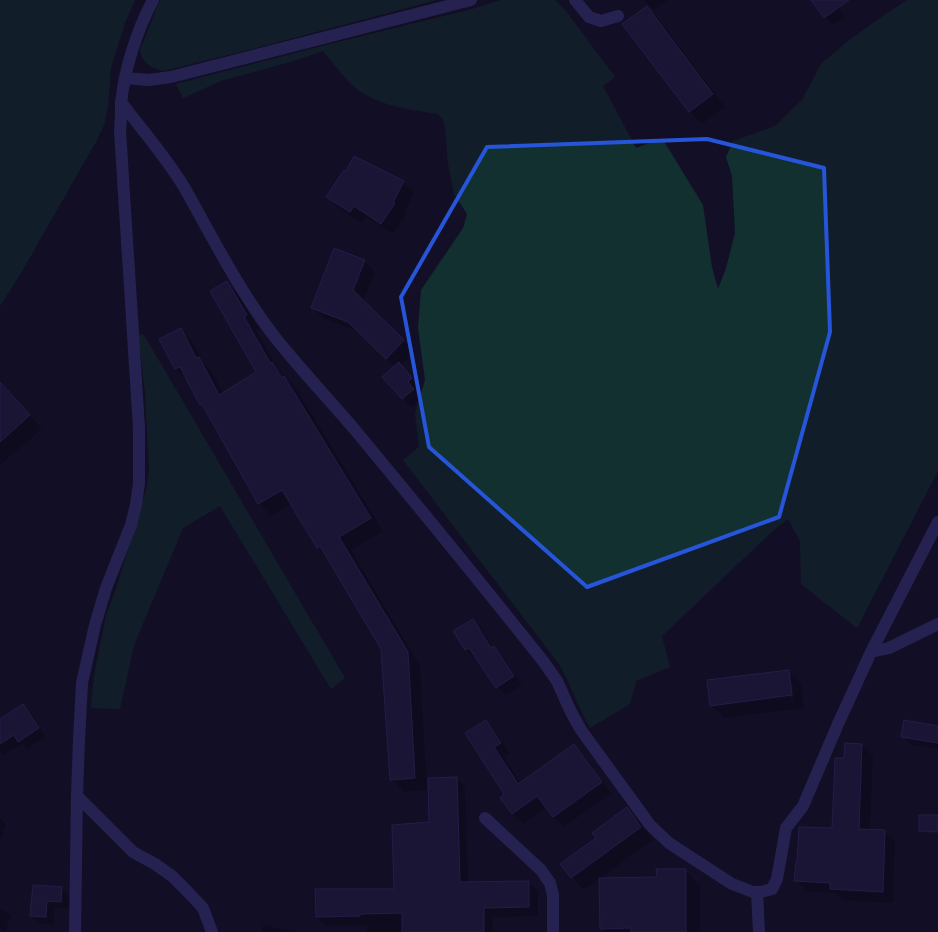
<svg xmlns="http://www.w3.org/2000/svg" width="938" height="932" viewBox="0 0 938 932" font-family="Poppins,sans-serif">
<style>
.green{fill:#12302f}
.shadow{fill:#0007;fill-rule:evenodd}
.building{fill:#241b47;stroke:#3b2d73}
.lines{fill:none;stroke-linecap:round;stroke-linejoin:round}
.minor{stroke:#3d3a85;stroke-width:12}
.tertiary{stroke:#3d3a85;stroke-width:12}
.marked{fill:none;stroke:#2655da;stroke-width:4;stroke-linejoin:round}
</style>
<rect width="100%" height="100%" fill="#130f26"/>
<path class="green" d="M0,0H135L125,23L111,68L108,107L104,125L97,140L21,273L0,306Z
M160,0H437L252,49L163,71C150,67 143,64 140,50Z
M502,0H555L566,11L615,77L603,86L636,148L662,138L703,205L712,267L718,289L726,268L735,233L732,176L726,157L733,141L775,126L802,100L821,64L848,41L877,20L907,0H938V471L857,628L801,584L800,541L788,519L776,528L662,636L670,667L636,681L630,704L590,728C578,707 571,685 559,664L403,460L419,447L415,413L425,380L418,328L421,290L463,228L467,214L454,194L448,164L445,127L443,120L438,114C407,109 375,106 351,84C341,74 332,61 323,51L290,62L221,81L183,98L176,84L326,45L472,9Z
M138,334L144,335L345,678L331,689L220,506L183,528L134,645L120,709L91,708L94,676L106,615L115,592L147,487L149,469L145,393Z"/>
<path class="shadow" d="M644,0H668L654,10Z
M812,0H833L845,17L833,25L825,17Z
M647,7L660,20L725,107L702,124L690,112L624,24Z
M403,182L414,193L404,214L406,215L393,234L366,217L362,223L339,208L328,197Z
M364,261L375,272L363,302L414,351L400,366L420,387L416,391L422,398L411,407L384,377L395,367L361,333L323,318L312,307Z
M227,283L239,295L258,328L256,330L279,371L297,390L383,531L351,550L420,666L427,790L404,792L392,779L382,648L327,556L318,547L291,504L271,516L259,503L207,410L201,404L188,381L176,369L180,330L193,342L203,363L211,371L224,394L258,373Z
M0,391L16,400L42,429L0,465Z
M473,621L481,629L493,648H494L502,656L522,685L506,695L497,687L477,656L474,658L466,650L455,632Z
M788,671L801,684L804,708L724,718L711,705ZM789,684H792L794,702H791Z
M23,705L31,714L46,737L27,749L22,744L3,755L0,752V720Z
M486,721L496,732L510,753L504,757L521,784L574,746L584,756L611,793L564,827L554,817L547,806L523,824L512,813L506,795Z
M938,727V749L911,745L902,736Z
M862,745L873,756L870,831H884L895,842L893,903L843,900L836,893L807,892L796,880L834,829L845,760Z
M456,778L465,787L468,883L529,882L538,891V916L492,917L493,932H367V925L326,926L317,917L396,890Z
M627,809L639,821L653,840L584,890L572,877L597,838Z
M0,818L6,824L0,841Z
M685,870L700,885V932H605L601,928L658,878Z
M34,886L62,888L70,897L69,909L55,908L53,925L40,924L31,916Z
M0,909L7,912L11,916L5,931L0,929Z
M263,925L298,932H262Z"/>
<path class="building" d="M811,0H849L824,18Z
M647,6L713,94L689,112L622,24Z
M354,156L404,181L393,202L395,203L381,224L354,206L350,212L326,197L344,170L346,171Z
M334,248L365,260L353,290L404,340L386,359L348,322L311,308Z
M227,281L247,315L244,317L271,364L272,362L282,378L284,376L371,518L339,537L408,652L415,778L390,780L381,649L320,546L317,548L282,490L258,504L202,404L200,405L180,367L175,369L159,339L181,328L196,358L199,357L219,395L256,372L210,291Z
M399,362L412,378L408,382L414,389L402,399L382,377Z
M0,382L30,415L0,442Z
M473,619L491,648L494,646L514,676L496,688L469,648L465,650L453,631Z
M789,670L792,695L710,706L707,680Z
M23,704L39,728L18,742L14,735L0,744V719Z
M486,720L501,743L494,747L518,784L574,744L602,782L553,817L537,796L512,814L500,798L504,794L465,733Z
M904,720L938,726V743L901,737Z
M845,743L862,744L859,829L885,830L883,892L830,889V883L794,881L796,863H797L799,827L832,828L835,758H844Z
M457,777L460,882L529,881V907L484,908V932H402V913L360,914V916L316,917L315,889H394L392,825L429,822L428,778Z
M627,807L641,827L571,878L560,864L596,838L592,833Z
M919,815H938V832L919,831Z
M656,869H686V932H631V928L600,929L599,878L657,877Z
M33,885L62,887L61,902L47,901L46,917L30,916Z"/>
<g class="lines">
<path class="minor" d="M575,0L589,17L601,21L618,16
M125,78L149,80L171,77L471,0
M121,102C142,130 166,157 184,187C213,238 238,289 274,336C299,368 328,398 355,430C418,506 481,583 543,661L557,681L570,710L581,730L650,825L669,843L732,884L753,892H761L772,889L777,879L786,828L803,806L838,724L871,652L938,522
M871,652L889,648L938,624
M77,796L133,852L155,864L172,876L188,892L203,908L212,932
M485,818L541,870L550,883L553,895V932
M757,892L759,932"/>
<path class="tertiary" d="M75,932L77,796L79,740L82,683L95,625L106,588L131,525L136,505L139,483V428L120,131C121,122 121,113 121,104C124,70 137,30 153,0"/>
</g>
<path d="M0 0H938V932H0ZM707,139L824,168L830,332L779,517L587,587L429,447L401,297L487,147Z" fill="#130f26" fill-opacity=".55" fill-rule="evenodd"/>
<path class="marked" d="M707,139L824,168L830,332L779,517L587,587L429,447L401,297L487,147Z"/>
</svg>
